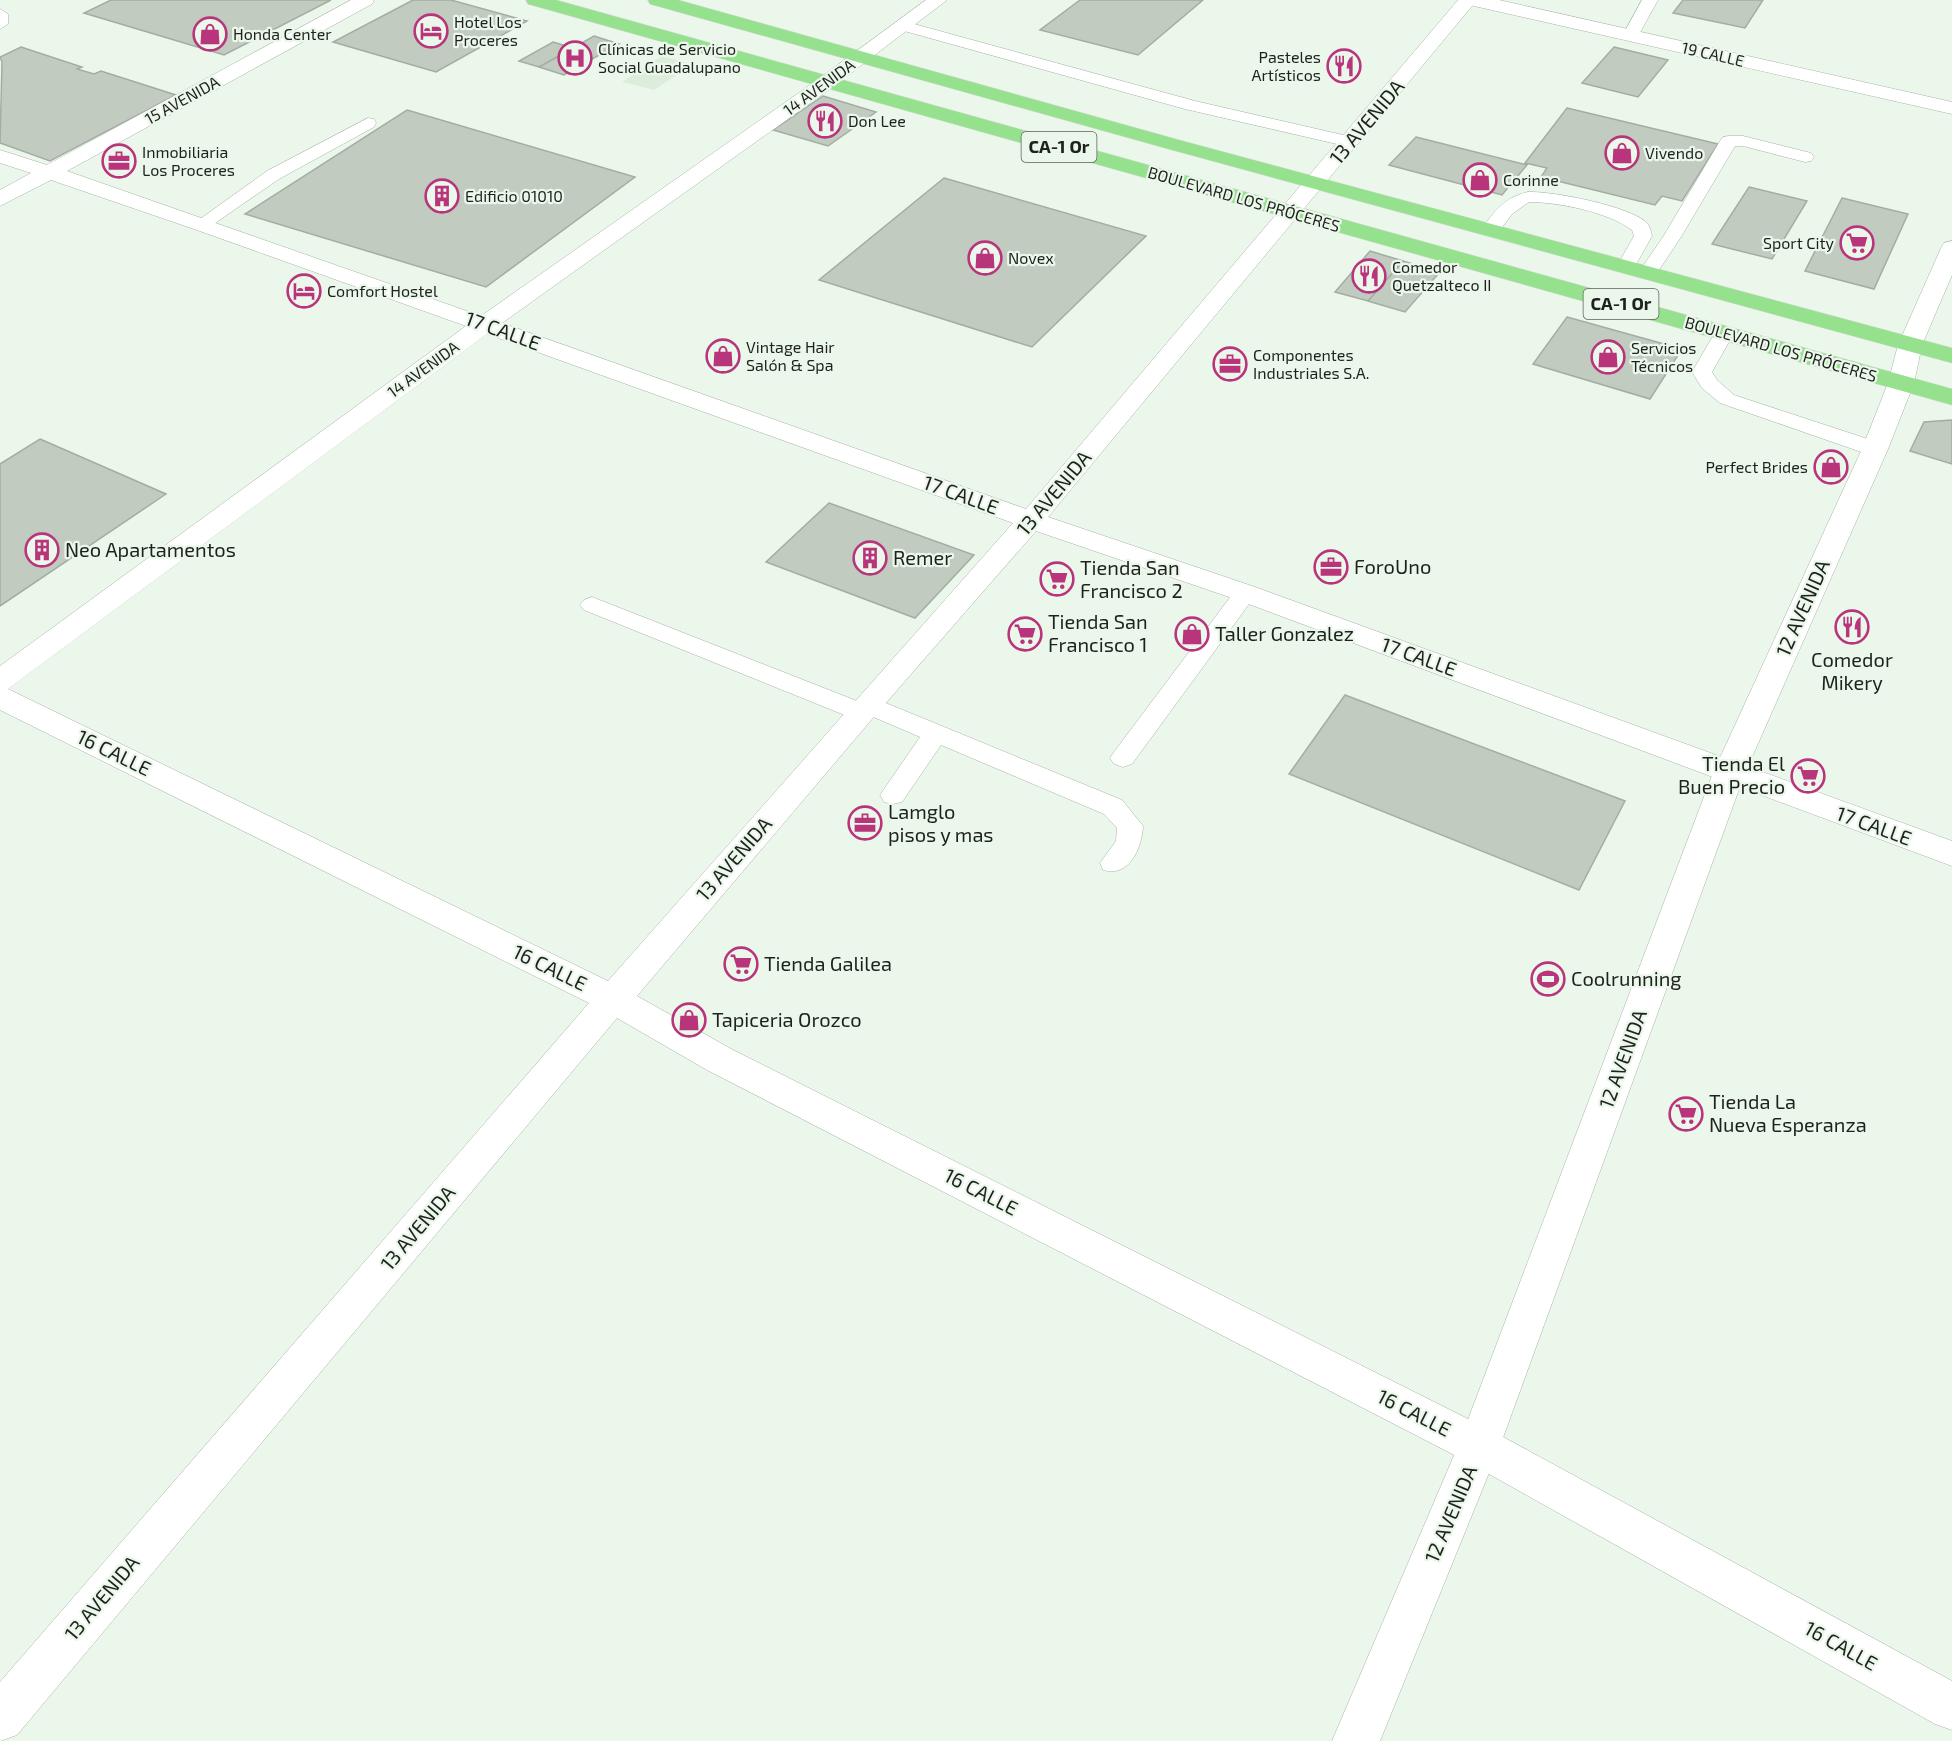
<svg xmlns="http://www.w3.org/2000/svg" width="1952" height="1741" viewBox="0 0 1952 1741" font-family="'Exo 2',sans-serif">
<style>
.built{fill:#ddeddb}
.building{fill:#c1cbbf;stroke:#a3aea2;stroke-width:1.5}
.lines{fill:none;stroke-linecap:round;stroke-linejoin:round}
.lane-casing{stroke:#a9b3a7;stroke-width:1}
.street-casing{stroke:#a9b3a7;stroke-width:1}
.secondary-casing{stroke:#a9b3a7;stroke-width:1}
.highway-casing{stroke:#d6d7d6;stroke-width:1}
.lane{fill:#fff;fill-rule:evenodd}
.street{fill:#fff;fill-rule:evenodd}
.secondary{fill:#fff;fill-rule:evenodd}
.highway{fill:#96e18e;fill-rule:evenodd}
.labels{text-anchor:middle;stroke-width:4.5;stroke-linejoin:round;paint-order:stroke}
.far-poi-label{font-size:16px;fill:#1e221d;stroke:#ecf7eb;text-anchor:start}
.far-street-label{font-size:16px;fill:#1e221d;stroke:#ecf7eb}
.shield{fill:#ecf7eb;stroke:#5c625b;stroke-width:1.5}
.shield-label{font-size:18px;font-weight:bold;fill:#1e221d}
.street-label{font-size:20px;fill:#1e221d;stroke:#ecf7eb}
.poi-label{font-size:20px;fill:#1e221d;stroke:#ecf7eb;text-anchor:start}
</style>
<rect width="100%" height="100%" fill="#ecf7eb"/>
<path class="built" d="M662,56L693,64L654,90L622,82Z"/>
<path class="building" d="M111,0H331L224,55L84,13Z
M413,0H451L527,21L436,72L333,42Z
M1080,0H1203L1138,55L1040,30Z
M1683,0H1763L1745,28L1673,13Z
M594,36L619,44L564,75L539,67Z
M553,42L573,48L539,67L519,61Z
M21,47L82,67L77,69L94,74L101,71L176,95L50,161L0,143L2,62L0,57Z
M1614,47L1668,60L1638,97L1582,83Z
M823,96L876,112L828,146L773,130Z
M1567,108L1718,144L1682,201L1662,196L1655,205L1541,177L1547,168L1525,163Z
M407,110L635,177L486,287L245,214Z
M1416,137L1527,165L1502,195L1389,165Z
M944,178L1146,236L1032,347L819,280Z
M1749,187L1807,201L1772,259L1712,244Z
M1842,198L1908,214L1874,289L1805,271Z
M1370,251L1403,261L1368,301L1335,292Z
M1403,261L1440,272L1405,312L1368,301Z
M1567,317L1682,349L1650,399L1533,364Z
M1952,420V464L1910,451L1924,422Z
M40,439L166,494L0,606V464Z
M829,503L974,555L915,618L766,562Z
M1345,695L1625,801L1579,890L1289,774Z"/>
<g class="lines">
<g class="lane-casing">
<path id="lane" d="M1642,0H1658L1637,38H1625L1623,35Z
M0,9L8,14V24L0,29Z
M903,21L1195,101L1356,138L1359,142L1356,146L1350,147L1185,109L897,29L895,26L897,23Z
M368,118L374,119L376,123L374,127L279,179L208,228H196L193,224L267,171Z
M1729,136H1743L1811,153L1814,157L1811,161L1805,162L1743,146H1735L1681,237L1655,276H1641L1639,272L1663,237L1720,141L1723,137Z
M1528,192C1552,191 1630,206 1647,223C1650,227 1651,231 1652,236L1633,270H1619L1617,266L1634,236L1632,230C1608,212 1558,202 1529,202L1512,214L1497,234H1483L1481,230C1494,211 1505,197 1528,192Z
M1724,327L1731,329L1734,333L1712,372L1717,380L1734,395L1883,444L1886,449L1883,454L1875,455L1867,454L1720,403L1702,388L1692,372L1717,329Z
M1245,586L1253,588L1257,593L1132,764L1123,767L1114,764L1110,758L1114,752L1237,588Z
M592,597L857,701L867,697L876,699L1122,800L1143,826C1142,847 1130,878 1103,870L1100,863L1116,841L1117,828L1104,814L941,745L902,802L893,804L884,802L880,795L920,737L871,716L861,721L852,718L584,610L580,605L584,600Z"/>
</g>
<g class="street-casing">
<path id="street" d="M351,0H374L372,4L67,171L481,316L820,78H834L837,82L834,86L502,323L1026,509L1458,0H1477L1048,517L1255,587L1952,841V866L1235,599L1036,531L878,712L637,996L733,1050L1494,1432L1952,1681V1730L1935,1724L1464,1460L707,1070L617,1018L17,1735L0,1741V1682L589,1003L0,710V666L466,326L194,229L51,180L0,206V190L31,173L0,163V150L47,165ZM487,334L1013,523L608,981L8,689Z"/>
</g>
<g class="secondary-casing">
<path id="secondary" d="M926,0H947L834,86H820L817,82L820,78Z
M1465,0H1499L1952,102V114L1474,6L1467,4Z
M1952,241V275L1922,345L1914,383L1888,449L1745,773L1500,1446L1380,1741H1332L1458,1446L1713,773L1862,449L1888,383L1898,345L1941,248L1944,243Z"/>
</g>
<g class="highway-casing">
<path id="highway" d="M526,0H556L1952,389V405L528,4Z
M648,0H678L1179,140L1952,348V363L1165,148L650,4Z"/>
</g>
<use href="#lane" class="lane"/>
<use href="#street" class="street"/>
<use href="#secondary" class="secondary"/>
<use href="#highway" class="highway"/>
</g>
<defs>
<g id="hotel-ring" transform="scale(1.725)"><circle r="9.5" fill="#ecf7eb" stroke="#b9357b" stroke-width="1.5"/><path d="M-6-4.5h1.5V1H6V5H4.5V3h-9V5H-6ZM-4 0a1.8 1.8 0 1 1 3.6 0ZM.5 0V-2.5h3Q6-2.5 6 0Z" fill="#b9357b"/></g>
<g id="shop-ring" transform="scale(1.725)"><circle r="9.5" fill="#ecf7eb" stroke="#b9357b" stroke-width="1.5"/><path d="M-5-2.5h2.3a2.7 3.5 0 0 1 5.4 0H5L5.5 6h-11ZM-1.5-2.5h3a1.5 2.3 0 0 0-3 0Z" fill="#b9357b"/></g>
<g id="hospital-ring" transform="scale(1.725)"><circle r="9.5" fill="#ecf7eb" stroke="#b9357b" stroke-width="1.5"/><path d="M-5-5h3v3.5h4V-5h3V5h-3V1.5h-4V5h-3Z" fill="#b9357b"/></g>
<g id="restaurant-ring" transform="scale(1.725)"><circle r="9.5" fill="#ecf7eb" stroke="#b9357b" stroke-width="1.5"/><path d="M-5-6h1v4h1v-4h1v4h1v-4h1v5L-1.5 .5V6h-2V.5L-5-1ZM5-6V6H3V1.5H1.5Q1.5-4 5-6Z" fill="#b9357b"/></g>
<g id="office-ring" transform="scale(1.725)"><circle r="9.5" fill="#ecf7eb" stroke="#b9357b" stroke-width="1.5"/><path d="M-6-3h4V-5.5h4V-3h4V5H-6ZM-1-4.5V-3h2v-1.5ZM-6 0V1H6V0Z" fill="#b9357b"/></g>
<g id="building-ring" transform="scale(1.725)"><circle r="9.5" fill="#ecf7eb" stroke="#b9357b" stroke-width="1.5"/><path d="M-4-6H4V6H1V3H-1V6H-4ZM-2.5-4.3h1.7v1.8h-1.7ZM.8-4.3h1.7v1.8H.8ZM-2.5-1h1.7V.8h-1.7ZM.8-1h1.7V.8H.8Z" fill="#b9357b"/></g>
<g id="supermarket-ring" transform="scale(1.725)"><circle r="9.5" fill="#ecf7eb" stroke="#b9357b" stroke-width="1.5"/><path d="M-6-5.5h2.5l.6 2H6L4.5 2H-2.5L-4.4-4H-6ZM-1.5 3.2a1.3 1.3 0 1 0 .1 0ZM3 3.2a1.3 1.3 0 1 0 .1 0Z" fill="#b9357b"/></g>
<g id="stadium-ring" transform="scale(1.725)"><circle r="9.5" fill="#ecf7eb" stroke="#b9357b" stroke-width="1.5"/><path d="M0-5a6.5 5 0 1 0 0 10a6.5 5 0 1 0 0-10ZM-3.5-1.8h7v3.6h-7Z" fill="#b9357b"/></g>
</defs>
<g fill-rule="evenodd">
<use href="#hotel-ring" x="431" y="31"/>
<use href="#shop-ring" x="210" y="34"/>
<use href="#hospital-ring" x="575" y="58"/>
<use href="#restaurant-ring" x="1344" y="66"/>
<use href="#restaurant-ring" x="825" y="121"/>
<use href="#shop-ring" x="1622" y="153"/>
<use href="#office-ring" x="119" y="161"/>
<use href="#shop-ring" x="1480" y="180"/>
<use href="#building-ring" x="442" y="196"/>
<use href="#supermarket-ring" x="1857" y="243"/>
<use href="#shop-ring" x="985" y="258"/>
<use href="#restaurant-ring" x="1369" y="276"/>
<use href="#hotel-ring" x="304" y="291"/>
<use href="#shop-ring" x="723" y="356"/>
<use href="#shop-ring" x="1608" y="357"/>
<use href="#office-ring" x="1230" y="364"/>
<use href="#shop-ring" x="1831" y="467"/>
<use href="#building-ring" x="42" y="550"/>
<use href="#building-ring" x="870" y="558"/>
<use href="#office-ring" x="1331" y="567"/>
<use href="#supermarket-ring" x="1057" y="579"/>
<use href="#restaurant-ring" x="1852" y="627"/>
<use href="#supermarket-ring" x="1025" y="634"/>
<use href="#shop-ring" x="1192" y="634"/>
<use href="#supermarket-ring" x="1808" y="776"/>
<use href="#office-ring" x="865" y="823"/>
<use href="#supermarket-ring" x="741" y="964"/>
<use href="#stadium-ring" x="1548" y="979"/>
<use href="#shop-ring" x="689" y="1020"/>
<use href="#supermarket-ring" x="1686" y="1114"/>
</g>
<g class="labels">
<g class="far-poi-label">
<text x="454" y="28">Hotel Los<tspan x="454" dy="18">Proceres</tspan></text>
<text x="233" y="40">Honda Center</text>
<text x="598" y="55">Clínicas de Servicio<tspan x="598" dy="18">Social Guadalupano</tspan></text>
<text x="1321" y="63" text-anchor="end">Pasteles<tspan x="1321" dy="18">Artísticos</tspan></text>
<text x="848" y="127">Don Lee</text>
<text x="142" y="158">Inmobiliaria<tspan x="142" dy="18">Los Proceres</tspan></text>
<text x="1645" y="159">Vivendo</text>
<text x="1503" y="186">Corinne</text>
<text x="465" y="202">Edificio 01010</text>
<text x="1834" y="249" text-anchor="end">Sport City</text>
<text x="1008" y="264">Novex</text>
<text x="1392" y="273">Comedor<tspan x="1392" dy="18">Quetzalteco II</tspan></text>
<text x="327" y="297">Comfort Hostel</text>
<text x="746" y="353">Vintage Hair<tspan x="746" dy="18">Salón &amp; Spa</tspan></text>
<text x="1631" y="354">Servicios<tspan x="1631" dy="18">Técnicos</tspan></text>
<text x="1253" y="361">Componentes<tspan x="1253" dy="18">Industriales S.A.</tspan></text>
<text x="1808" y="473" text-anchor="end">Perfect Brides</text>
</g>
<g class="far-street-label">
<text transform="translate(1713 54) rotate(13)" y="6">19 CALLE</text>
<text transform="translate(819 87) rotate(-36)" y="6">14 AVENIDA</text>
<text transform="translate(182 100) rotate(-29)" y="6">15 AVENIDA</text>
<text transform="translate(1244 199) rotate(16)" y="6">BOULEVARD LOS PRÓCERES</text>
<text transform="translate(1781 349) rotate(16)" y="6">BOULEVARD LOS PRÓCERES</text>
<text transform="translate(423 369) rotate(-36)" y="6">14 AVENIDA</text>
</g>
<g class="shield">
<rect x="1021.5" y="132" width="75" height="30" rx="4.5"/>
<rect x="1583.5" y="289" width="75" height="30" rx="4.5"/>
</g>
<g class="shield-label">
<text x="1059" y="153">CA-1 Or</text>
<text x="1621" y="310">CA-1 Or</text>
</g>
<g class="street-label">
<text transform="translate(1367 122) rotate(-50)" y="7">13 AVENIDA</text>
<text transform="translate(503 331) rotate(20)" y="7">17 CALLE</text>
<text transform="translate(1054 493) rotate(-50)" y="7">13 AVENIDA</text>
<text transform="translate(961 495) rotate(20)" y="7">17 CALLE</text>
<text transform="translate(1803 608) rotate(-66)" y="7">12 AVENIDA</text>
<text transform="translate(1419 657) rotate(20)" y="7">17 CALLE</text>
<text transform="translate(114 753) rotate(26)" y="7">16 CALLE</text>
<text transform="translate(1874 826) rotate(20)" y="7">17 CALLE</text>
<text transform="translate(734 859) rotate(-49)" y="7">13 AVENIDA</text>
<text transform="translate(550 968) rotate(26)" y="7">16 CALLE</text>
<text transform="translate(1623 1059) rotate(-70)" y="7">12 AVENIDA</text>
<text transform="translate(981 1192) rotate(27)" y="7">16 CALLE</text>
<text transform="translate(418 1228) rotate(-50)" y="7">13 AVENIDA</text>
<text transform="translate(1414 1413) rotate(27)" y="7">16 CALLE</text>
<text transform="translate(1451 1514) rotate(-67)" y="7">12 AVENIDA</text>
<text transform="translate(102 1598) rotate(-50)" y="7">13 AVENIDA</text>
<text transform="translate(1841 1646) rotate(29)" y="7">16 CALLE</text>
</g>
<g class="poi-label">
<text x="65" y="557">Neo Apartamentos</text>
<text x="893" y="565">Remer</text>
<text x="1354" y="574">ForoUno</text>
<text x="1080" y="575">Tienda San<tspan x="1080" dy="23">Francisco 2</tspan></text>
<text x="1048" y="629">Tienda San<tspan x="1048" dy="23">Francisco 1</tspan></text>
<text x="1215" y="641">Taller Gonzalez</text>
<text x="1852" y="667" text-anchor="middle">Comedor<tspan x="1852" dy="23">Mikery</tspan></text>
<text x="1785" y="771" text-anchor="end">Tienda El<tspan x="1785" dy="23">Buen Precio</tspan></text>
<text x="888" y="819">Lamglo<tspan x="888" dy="23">pisos y mas</tspan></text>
<text x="764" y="971">Tienda Galilea</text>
<text x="1571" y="986">Coolrunning</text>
<text x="712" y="1027">Tapiceria Orozco</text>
<text x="1709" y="1109">Tienda La<tspan x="1709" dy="23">Nueva Esperanza</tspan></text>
</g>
</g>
</svg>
